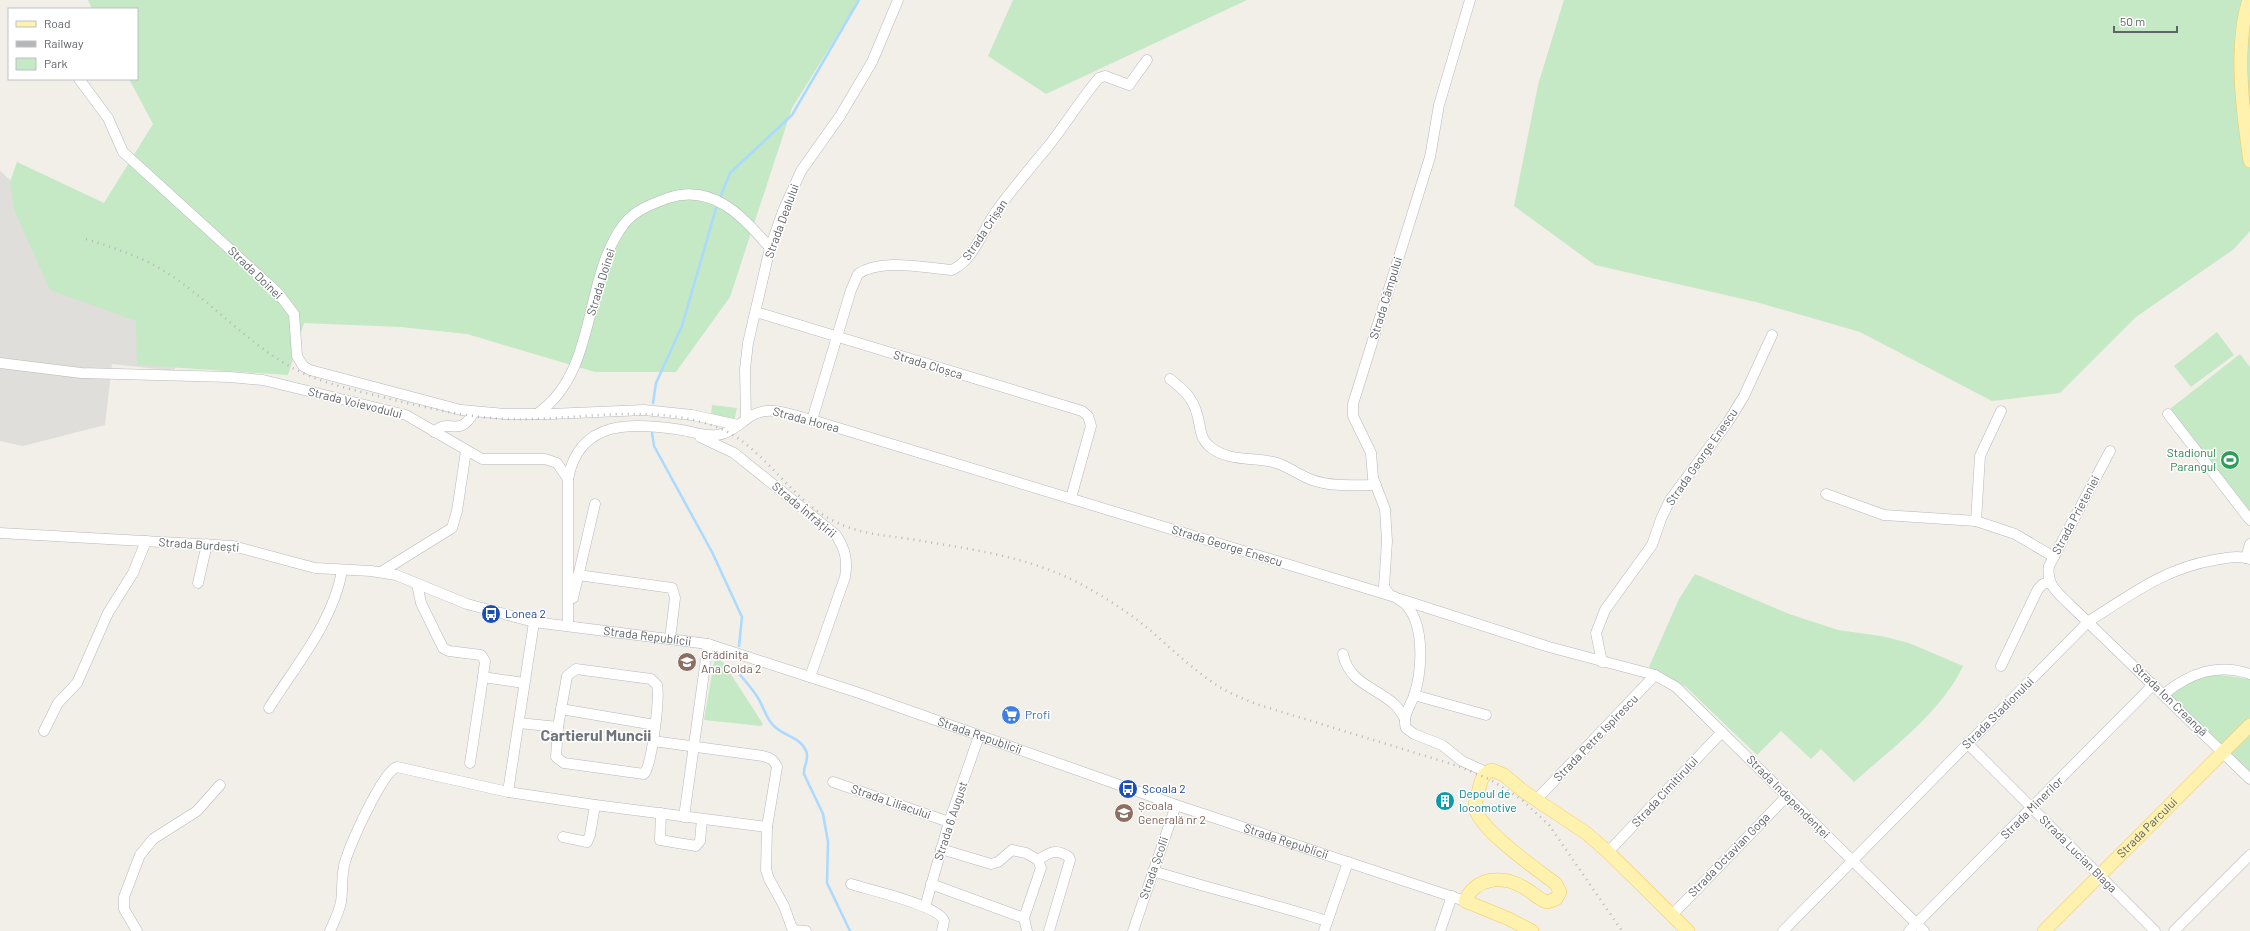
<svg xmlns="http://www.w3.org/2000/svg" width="2250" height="931" viewBox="0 0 2250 931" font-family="Barlow,sans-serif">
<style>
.industrial{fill:#e0deda}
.green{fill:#c5e8c5}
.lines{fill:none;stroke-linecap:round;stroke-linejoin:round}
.stream{stroke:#aadaff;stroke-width:2.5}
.minor-casing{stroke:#b5b8bc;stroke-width:11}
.major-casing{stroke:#f2c960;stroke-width:14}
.minor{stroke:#fff;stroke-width:10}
.major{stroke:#fff2af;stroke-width:13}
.rail{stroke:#b6b7b8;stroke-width:2.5;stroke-dasharray:1 5;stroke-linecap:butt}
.labels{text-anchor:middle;stroke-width:3;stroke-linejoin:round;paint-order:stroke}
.street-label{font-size:12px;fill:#5f6368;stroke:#fff}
.leisure-label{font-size:12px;fill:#27864d;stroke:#fff;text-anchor:end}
.transit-label{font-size:12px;fill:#164399;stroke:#fff;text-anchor:start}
.education-label{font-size:12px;fill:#785e54;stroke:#fff;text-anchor:start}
.shop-label{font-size:12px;fill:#366cbe;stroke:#fff;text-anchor:start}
.culture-label{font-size:12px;fill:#0d838f;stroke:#fff;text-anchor:start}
.district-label{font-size:16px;font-weight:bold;fill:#70757a;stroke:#fff}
</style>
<rect width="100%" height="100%" fill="#f1efe8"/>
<path class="industrial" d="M0,171L38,204L180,228L175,371L112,364L105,425L23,446L0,441Z"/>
<path class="green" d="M88,0H859L792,108L730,297L676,372H595L467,334L401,327L304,323L288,375L137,365L136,321L50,290L14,210L10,182L17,162L104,203L153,124L129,79H137V9H92Z
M1013,0H1247L1046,94L988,56Z
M1564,0H2248L2250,9V231L2234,249L2136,317L2060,393L1992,401L1860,332L1756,302L1595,265L1514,206L1538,85Z
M2217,332L2234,355L2191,387L2174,366Z
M2240,354L2250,367V511L2170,409Z
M712,405L737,408L734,422L711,416Z
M1695,574L1789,614L1838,630L1881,636L1909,643L1963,666C1940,714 1893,747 1854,782L1821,749L1811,759L1781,731L1757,755L1686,687L1649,667L1679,599Z
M716,659L723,662L763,724L761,726L704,720L714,662Z
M2220,675L2250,679V774L2169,694C2184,683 2201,676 2220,675Z"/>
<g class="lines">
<path class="stream" d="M719,200L730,173L792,115L859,0
M653,403L656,383L682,326L717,205
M652,433L654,446L712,552L742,617L739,646
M737,666V671C744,680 752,688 758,698C764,707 766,720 775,727C785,736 801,738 806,751C810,759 803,766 804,774L823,814L828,842L827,883L850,931"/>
<g class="minor-casing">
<g id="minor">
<path d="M79,79L108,118L123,152L278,293L294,314L297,356L303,366L310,370L461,410L505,414H551L644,410L692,415L738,425"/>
<path d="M756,312L1082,411L1088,416L1091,426L1071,498"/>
<path d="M0,363L81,373L230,377L263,380L406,415L482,459H545L557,463L568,479V625"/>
<path d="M1170,379C1183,389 1193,398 1197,414C1201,426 1199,436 1208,445C1226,462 1252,457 1273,462C1287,465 1298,475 1312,480C1332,487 1354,485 1376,485"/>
<path d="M537,414C599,371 582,279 624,224C635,210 652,204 668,198C713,183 744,217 770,248"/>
<path d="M2168,414L2250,520"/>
<path d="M746,419L745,369L748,343L770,248L783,211L801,171L840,116L872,62L898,0"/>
<path d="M812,420L851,290L858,274C881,258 925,268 952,270C974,260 983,229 997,210C1014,187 1032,166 1050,144C1067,122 1081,99 1099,78L1105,76L1129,85L1147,60"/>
<path d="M434,432C450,416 458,440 474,412"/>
<path d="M700,437L734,453L836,535C845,549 848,560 845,577L810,677"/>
<path d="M2110,451L2049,566C2046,584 2057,592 2068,603L2250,779"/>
<path d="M568,479C579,419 633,422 682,430C694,432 705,437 717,435C727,434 736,427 744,421C766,402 787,414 812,420L1395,597C1399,600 1404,602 1407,606C1425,627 1422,671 1414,696C1410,706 1402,717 1406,728L1414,734L1442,745L1462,761L1486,772"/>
<path d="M1826,494L1884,515L1976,521L2015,534L2054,557"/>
<path d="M1976,521L1980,456L2001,411"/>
<path id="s1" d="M0,533L233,546L315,568L371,571L396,575L467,604L534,622L708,644L859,693L1176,805L1465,901"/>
<path d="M2246,558L2250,544"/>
<path d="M381,572L452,528L457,511L466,451"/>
<path d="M578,575L672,588L675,598L670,639"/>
<path d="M198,583L207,544"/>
<path d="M417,584L421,603L443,648L449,651L481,655L485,661L483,677L524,683"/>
<path d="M1390,595L1384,587L1387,541L1385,509L1373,478L1371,453L1353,416V404L1430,157L1439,105L1470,0"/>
<path d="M573,598L595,504"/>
<path d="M1400,599L1549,647L1655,675L1676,687L1924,931"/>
<path d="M1343,654C1349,683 1375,687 1394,704C1399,708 1402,714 1405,719"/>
<path d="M1602,662L1596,633L1605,610L1652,545L1661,519L1670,500L1728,422L1744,396L1772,335"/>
<path d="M2001,666L2038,589L2043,584L2049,582"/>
<path d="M576,669L651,679L657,685C660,697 652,765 644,774L564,763L556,757L558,727L567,676Z"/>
<path d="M2164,694C2190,673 2217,663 2250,674"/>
<path d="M1414,695L1486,715"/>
<path d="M269,708C296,665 333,622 342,571"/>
<path d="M561,709L655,725"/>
<path d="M519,723L558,727"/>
<path d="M44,731L58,703L77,683L108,613L133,573L146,541"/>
<path d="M653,741L763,756C771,758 774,760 777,767L767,827L766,870L769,879L784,906L793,931"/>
<path d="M1967,743L2155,931"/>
<path d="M470,763L483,677"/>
<path d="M833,782L949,822"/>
<path d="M508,792L534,622"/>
<path d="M1537,799L1655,675"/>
<path d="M661,813L660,840L696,846L700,841L702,819"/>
<path d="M684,817L708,644"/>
<path d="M563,837L587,842L590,835L595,805"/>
<path d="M941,849L991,864L998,862L1012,850L1026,853L1038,860L1041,868L1024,918L1027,931"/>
<path d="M1608,852L1722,732"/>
<path d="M1038,860C1050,852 1056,848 1069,857L1070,860L1049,931"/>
<path d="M1153,871C1211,889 1270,903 1327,921"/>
<path d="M851,884C869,890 939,905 944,921L942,931"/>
<path d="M931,884L1024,918"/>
<path d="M925,907L949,822L979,736"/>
<path d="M1672,915L1787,796"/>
<path d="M793,930L806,931"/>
<path d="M137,931L124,909V897L140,855L153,839L197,811L220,785"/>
<path d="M330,931C334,922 339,912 341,902C343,889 341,875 345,862C350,845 382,772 397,767L508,792L595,805L767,827"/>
<path d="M1133,931L1176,805"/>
<path d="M1324,931L1348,862"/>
<path d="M1440,931L1452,896"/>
<path d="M1783,931L2089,621C2131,595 2163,569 2214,560C2225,558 2238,555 2250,559"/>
<path d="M1909,931L2154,684"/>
<path d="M2174,931L2250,855"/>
</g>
</g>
<g class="major-casing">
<g id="major">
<path d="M2249,0C2234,46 2243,113 2250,161"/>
<path d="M1532,931L1509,919L1465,901C1476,877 1502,875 1523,887C1531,891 1538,899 1547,902L1556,899L1560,892L1556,884C1538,870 1478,829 1475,807C1475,801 1478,794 1479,789C1481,780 1483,773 1492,770L1504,775L1523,791L1586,833L1608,852L1688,931"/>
<path id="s2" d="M2044,931L2250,725"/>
</g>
</g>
<use href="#minor" class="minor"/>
<use href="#major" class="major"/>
<path class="rail" d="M86,239C114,248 140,256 164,271C216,303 256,355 312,377C335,386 358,391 382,397C424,407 466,418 510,419C576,421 647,403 711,425C762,441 787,498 834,521C860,535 887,535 916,540C964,548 1016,555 1062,575C1089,587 1116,604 1140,622C1165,642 1188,666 1215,684C1228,693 1242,698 1256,704L1458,766L1491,780L1521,799L1549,825L1622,931"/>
</g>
<defs>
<g id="stadium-disc" transform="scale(1)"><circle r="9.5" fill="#2e9e5b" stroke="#fff"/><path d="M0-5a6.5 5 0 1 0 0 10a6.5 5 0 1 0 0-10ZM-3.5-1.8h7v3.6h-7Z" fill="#fff"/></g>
<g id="bus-disc" transform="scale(1)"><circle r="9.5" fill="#1a4fb4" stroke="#fff"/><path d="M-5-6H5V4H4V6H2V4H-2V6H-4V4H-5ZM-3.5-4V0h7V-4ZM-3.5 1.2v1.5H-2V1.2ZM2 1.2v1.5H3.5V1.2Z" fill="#fff"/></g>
<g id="school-disc" transform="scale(1)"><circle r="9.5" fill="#8d6e63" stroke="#fff"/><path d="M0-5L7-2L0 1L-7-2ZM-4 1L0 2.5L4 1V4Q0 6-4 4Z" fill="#fff"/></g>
<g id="supermarket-disc" transform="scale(1)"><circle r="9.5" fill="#3f7fe0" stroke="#fff"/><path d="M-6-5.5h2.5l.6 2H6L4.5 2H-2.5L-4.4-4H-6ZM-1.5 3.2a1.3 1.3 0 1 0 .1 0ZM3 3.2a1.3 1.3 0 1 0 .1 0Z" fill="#fff"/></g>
<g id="building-disc" transform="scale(1)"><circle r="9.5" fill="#0f9aa8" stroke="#fff"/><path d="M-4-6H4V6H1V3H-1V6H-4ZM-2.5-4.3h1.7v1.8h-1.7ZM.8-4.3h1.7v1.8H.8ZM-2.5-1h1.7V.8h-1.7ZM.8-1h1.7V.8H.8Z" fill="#fff"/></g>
</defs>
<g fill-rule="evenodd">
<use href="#stadium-disc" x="2230" y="460"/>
<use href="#bus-disc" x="491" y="614"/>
<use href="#school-disc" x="687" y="662"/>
<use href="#supermarket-disc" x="1011" y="715"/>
<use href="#bus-disc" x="1128" y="789"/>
<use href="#building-disc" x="1445" y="801"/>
<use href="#school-disc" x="1124" y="813"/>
</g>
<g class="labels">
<g class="street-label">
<text transform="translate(782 221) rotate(-70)" y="4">Strada Dealului</text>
<text transform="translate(985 230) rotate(-56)" y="4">Strada Crișan</text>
<text transform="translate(255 273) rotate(44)" y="4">Strada Doinei</text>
<text transform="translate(601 282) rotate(-73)" y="4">Strada Doinei</text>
<text transform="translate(1386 298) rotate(-73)" y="4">Strada Câmpului</text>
<text transform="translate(928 365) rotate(17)" y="4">Strada Cloșca</text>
<text transform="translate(355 403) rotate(14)" y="4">Strada Voievodului</text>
<text transform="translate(806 420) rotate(15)" y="4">Strada Horea</text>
<text transform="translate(1702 457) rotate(-55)" y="4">Strada George Enescu</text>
<text transform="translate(804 510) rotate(40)" y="4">Strada Înfrățirii</text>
<text transform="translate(2076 515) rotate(-62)" y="4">Strada Prieteniei</text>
<text transform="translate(199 545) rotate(4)" y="4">Strada Burdești</text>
<text transform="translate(1227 546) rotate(17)" y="4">Strada George Enescu</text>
<text dy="4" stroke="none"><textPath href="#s1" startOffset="660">Strada Republicii</textPath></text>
<text transform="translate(2170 700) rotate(44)" y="4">Strada Ion Creangă</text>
<text transform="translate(1998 713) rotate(-45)" y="4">Strada Stadionului</text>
<text dy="4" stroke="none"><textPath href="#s1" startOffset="1008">Strada Republicii</textPath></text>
<text transform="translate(1596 738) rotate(-46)" y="4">Strada Petre Ispirescu</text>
<text transform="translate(1665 792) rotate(-47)" y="4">Strada Cimitirului</text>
<text transform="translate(1788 797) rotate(45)" y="4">Strada Independenței</text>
<text transform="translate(891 802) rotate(19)" y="4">Strada Liliacului</text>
<text transform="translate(2032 808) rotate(-45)" y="4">Strada Minerilor</text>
<text transform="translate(951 821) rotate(-72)" y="4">Strada 6 August</text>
<text dy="4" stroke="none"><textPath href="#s2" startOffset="146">Strada Parcului</textPath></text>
<text dy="4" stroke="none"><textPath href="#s1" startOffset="1332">Strada Republicii</textPath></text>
<text transform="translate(2078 854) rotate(45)" y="4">Strada Lucian Blaga</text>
<text transform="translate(1729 855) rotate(-46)" y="4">Strada Octavian Goga</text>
<text transform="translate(1154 868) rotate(-71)" y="4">Strada Școlii</text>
</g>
<g class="leisure-label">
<text x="2216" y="457">Stadionul<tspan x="2216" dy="14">Parangul</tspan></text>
</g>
<g class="transit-label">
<text x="505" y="618">Lonea 2</text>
<text x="1142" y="793">Școala 2</text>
</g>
<g class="education-label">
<text x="701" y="659">Grădinița<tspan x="701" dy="14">Ana Colda 2</tspan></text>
<text x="1138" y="810">Școala<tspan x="1138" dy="14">Generală nr 2</tspan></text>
</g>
<g class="shop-label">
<text x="1025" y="719">Profi</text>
</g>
<g class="culture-label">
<text x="1459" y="798">Depoul de<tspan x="1459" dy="14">locomotive</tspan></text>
</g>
<g class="district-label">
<text x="596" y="741">Cartierul Muncii</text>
</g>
</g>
<rect x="8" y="8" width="130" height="72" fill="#ffffff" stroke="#bfc1c3"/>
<rect x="16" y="21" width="20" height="6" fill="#fff2af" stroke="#bfc1c3"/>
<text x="44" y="28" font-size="12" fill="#5f6368">Road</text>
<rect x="16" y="41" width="20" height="6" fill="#b6b7b8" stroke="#bfc1c3"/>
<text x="44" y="48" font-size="12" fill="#5f6368">Railway</text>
<rect x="16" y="58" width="20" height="12" fill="#c5e8c5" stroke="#bfc1c3"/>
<text x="44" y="68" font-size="12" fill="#5f6368">Park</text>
<path d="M2114 26v6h63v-6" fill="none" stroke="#5f6368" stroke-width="2"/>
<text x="2120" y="26" font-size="12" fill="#5f6368" stroke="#ffffff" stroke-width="3" paint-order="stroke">50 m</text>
</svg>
